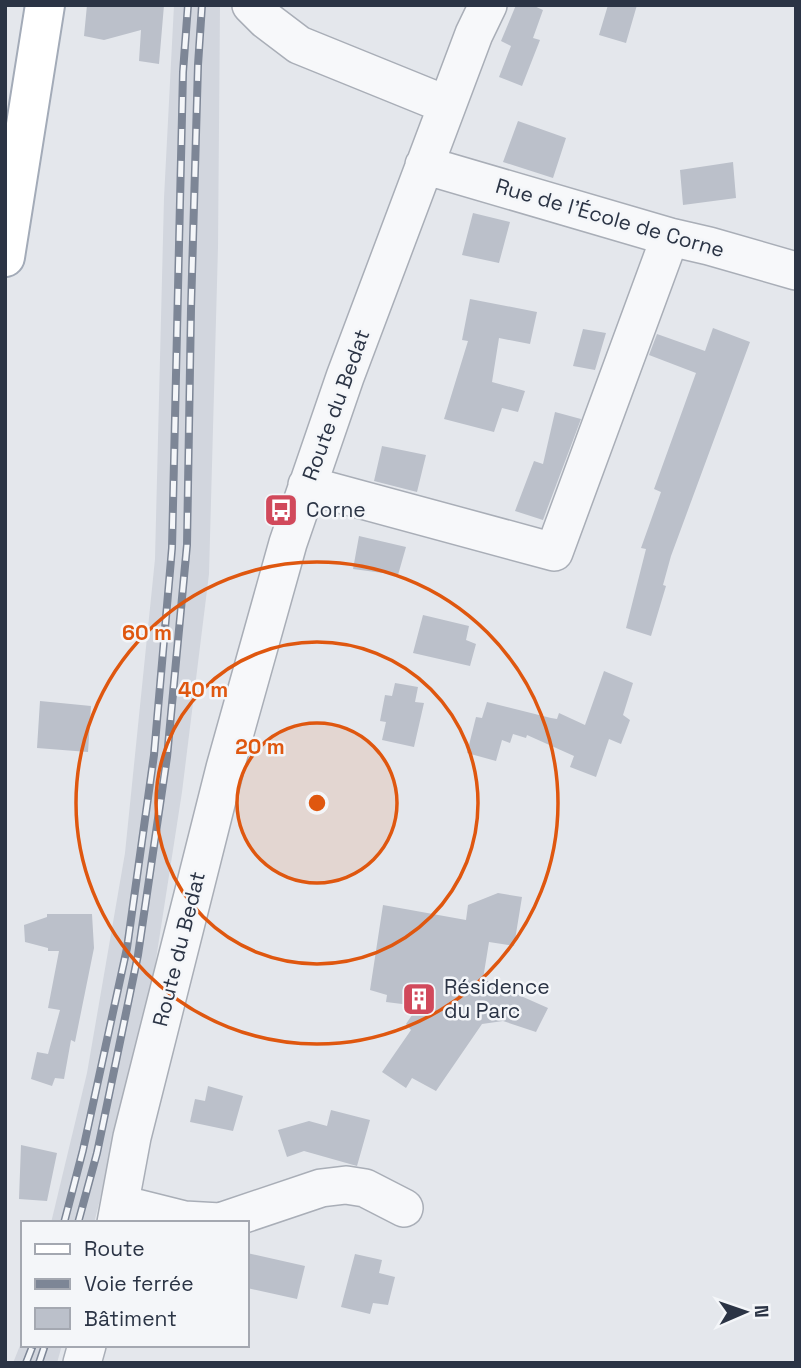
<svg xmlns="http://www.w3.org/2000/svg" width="801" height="1368" viewBox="0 0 801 1368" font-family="'Space Grotesk',sans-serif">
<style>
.built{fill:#d2d6de}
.building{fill:#bbc0ca}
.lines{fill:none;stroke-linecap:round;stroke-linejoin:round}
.minor-casing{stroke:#a9aeb7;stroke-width:40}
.major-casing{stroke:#a3abb8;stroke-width:42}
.minor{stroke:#f7f8fa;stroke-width:37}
.major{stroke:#fff;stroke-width:38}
.rail-casing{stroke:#7d8696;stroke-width:8}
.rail{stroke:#f4f6f9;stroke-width:5;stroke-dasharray:16;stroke-linecap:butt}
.ring{fill:none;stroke:#df570f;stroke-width:3.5}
.labels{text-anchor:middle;stroke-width:5;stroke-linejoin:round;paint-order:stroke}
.street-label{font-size:21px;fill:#2b3445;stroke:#f4f6f9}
.poi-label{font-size:21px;fill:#2b3445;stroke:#f4f6f9;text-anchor:start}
.centre{fill:#df570f;stroke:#f4f6f9;stroke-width:3.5}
.ring-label{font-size:21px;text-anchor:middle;font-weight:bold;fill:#df570f;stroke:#f4f6f9;stroke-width:5;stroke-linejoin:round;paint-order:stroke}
</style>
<rect width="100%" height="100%" fill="#e4e7ec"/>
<path class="built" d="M174,5H220L218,247L209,574L182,792L154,972L111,1156L94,1223H51L87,1073L125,853L155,559L164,198Z
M23,1338V1345H62L57,1363H13Z"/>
<path class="building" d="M87,5H164L159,64L139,61L141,30L104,40L84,36Z
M516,5H532L543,10L533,38L540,40L522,86L499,77L511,46L501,41Z
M608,5H637L626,43L599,35Z
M518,121L566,138L553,178L503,162Z
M733,162L736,198L683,205L680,170Z
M473,213L510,222L499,263L462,255Z
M470,299L537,312L530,344L499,338L492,382L525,391L518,412L502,408L494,432L444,419L468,341L462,340Z
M713,328L750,342L671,556L663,585L666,586L651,636L626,628L646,549L641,548L661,492L654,489L696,373L649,355L657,334L705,351Z
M583,329L606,333L595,370L573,366Z
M555,412L581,419L543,520L515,511L534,461L543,464Z
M382,446L426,455L417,492L374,481Z
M359,536L406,547L398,575L353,569Z
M423,615L469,626L466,640L476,644L470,666L413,653Z
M604,671L633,683L623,715L630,720L621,744L609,739L596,777L570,767L574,756L527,735L526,738L513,734L510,743L502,740L496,761L467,753L476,717L482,718L487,702L551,718L557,719L559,713L585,725Z
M395,683L418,687L415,702L424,703L414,747L382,740L386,722L380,721L385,695L392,696Z
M40,701L91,706L88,752L37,748Z
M498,893L522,897L514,946L489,942L483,979L548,1008L536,1032L503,1021L482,1024L436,1091L412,1078L406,1088L382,1072L411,1030L406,1024L418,1006L386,1002L387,995L370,990L383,905L466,920L468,905Z
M47,914H92L94,948L75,1042L71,1040L64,1079L55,1078L52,1086L31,1079L37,1052L48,1054L60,1010L48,1008L59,951H48V948L25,942L24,925L47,917Z
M208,1086L243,1096L233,1131L190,1122L195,1099L205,1101Z
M331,1110L370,1120L357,1166L304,1151L287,1157L278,1130L309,1121L327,1126Z
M21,1145L57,1153L47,1201L19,1199Z
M247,1253L305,1266L297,1299L247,1288Z
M355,1254L382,1260L379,1273L395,1277L388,1305L373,1303L370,1314L341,1307Z"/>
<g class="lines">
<g class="minor-casing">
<path id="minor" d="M251,5L266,20L299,45L447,105
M424,165L670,237L709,246L796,271
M307,485L554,552L670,237
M120,1204L184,1220L220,1222L321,1188L346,1185L365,1188L404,1208
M116,1223L132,1137L225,768L288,543L345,377L474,34L488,5
M82,1363L87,1345"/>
</g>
<g class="major-casing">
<path id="major" d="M5,257L45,5"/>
</g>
<use href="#minor" class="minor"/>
<use href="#major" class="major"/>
<g class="rail-casing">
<path id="rail" d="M64,1223L83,1150L127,948L154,755L172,548L183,72L188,5
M78,1223L97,1153L138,955L167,757L187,545L191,309L198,65L202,5
M26,1363L33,1345
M39,1363L45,1345"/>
</g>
<use href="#rail" class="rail"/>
</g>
<circle cx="317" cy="803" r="80" fill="#df570f" fill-opacity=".12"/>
<g class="ring">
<circle cx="317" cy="803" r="80"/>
<circle cx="317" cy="803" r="161"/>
<circle cx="317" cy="803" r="241"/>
</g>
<defs>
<g id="bus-square" transform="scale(1.75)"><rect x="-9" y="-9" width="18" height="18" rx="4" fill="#d1495b" stroke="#f4f6f9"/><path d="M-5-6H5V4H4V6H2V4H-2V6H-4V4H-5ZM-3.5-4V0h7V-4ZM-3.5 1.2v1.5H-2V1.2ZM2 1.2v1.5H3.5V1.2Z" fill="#fff"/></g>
<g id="building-square" transform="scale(1.75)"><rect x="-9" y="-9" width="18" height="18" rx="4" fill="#d1495b" stroke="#f4f6f9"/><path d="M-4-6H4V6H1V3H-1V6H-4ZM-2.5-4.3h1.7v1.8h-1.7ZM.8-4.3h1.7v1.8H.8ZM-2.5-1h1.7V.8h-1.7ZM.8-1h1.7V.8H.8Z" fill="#fff"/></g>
</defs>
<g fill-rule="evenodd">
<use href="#bus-square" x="281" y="510"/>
<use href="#building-square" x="419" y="999"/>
</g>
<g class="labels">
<g class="street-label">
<text transform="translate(610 218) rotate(16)" y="7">Rue de l'École de Corne</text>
<text transform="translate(336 405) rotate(-70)" y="7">Route du Bedat</text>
<text transform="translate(179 949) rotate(-76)" y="7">Route du Bedat</text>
</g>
<g class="poi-label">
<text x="306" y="517">Corne</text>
<text x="444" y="994">Résidence<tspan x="444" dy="24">du Parc</tspan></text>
</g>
</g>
<circle cx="317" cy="803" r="10" class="centre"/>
<g class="ring-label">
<text x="147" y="640">60 m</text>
<text x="203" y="697">40 m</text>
<text x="260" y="754">20 m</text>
</g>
<rect width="801" height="1368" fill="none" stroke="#2b3445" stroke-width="14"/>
<rect x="21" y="1221" width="228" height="126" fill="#f4f6f9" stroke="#a4a8b1" stroke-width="2"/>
<rect x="35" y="1244" width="35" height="10" fill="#ffffff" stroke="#a4a8b1" stroke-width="2"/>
<text x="84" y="1256" font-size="21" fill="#2b3445">Route</text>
<rect x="35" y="1279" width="35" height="10" fill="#7d8696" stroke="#a4a8b1" stroke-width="2"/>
<text x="84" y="1291" font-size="21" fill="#2b3445">Voie ferrée</text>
<rect x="35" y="1308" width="35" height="21" fill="#bbc0ca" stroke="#a4a8b1" stroke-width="2"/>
<text x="84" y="1326" font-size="21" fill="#2b3445">Bâtiment</text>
<g transform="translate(745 1312) rotate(88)" stroke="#f4f6f9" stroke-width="5" paint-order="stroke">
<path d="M0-5L12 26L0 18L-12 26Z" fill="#2b3445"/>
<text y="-10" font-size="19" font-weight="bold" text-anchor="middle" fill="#2b3445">N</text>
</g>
</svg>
